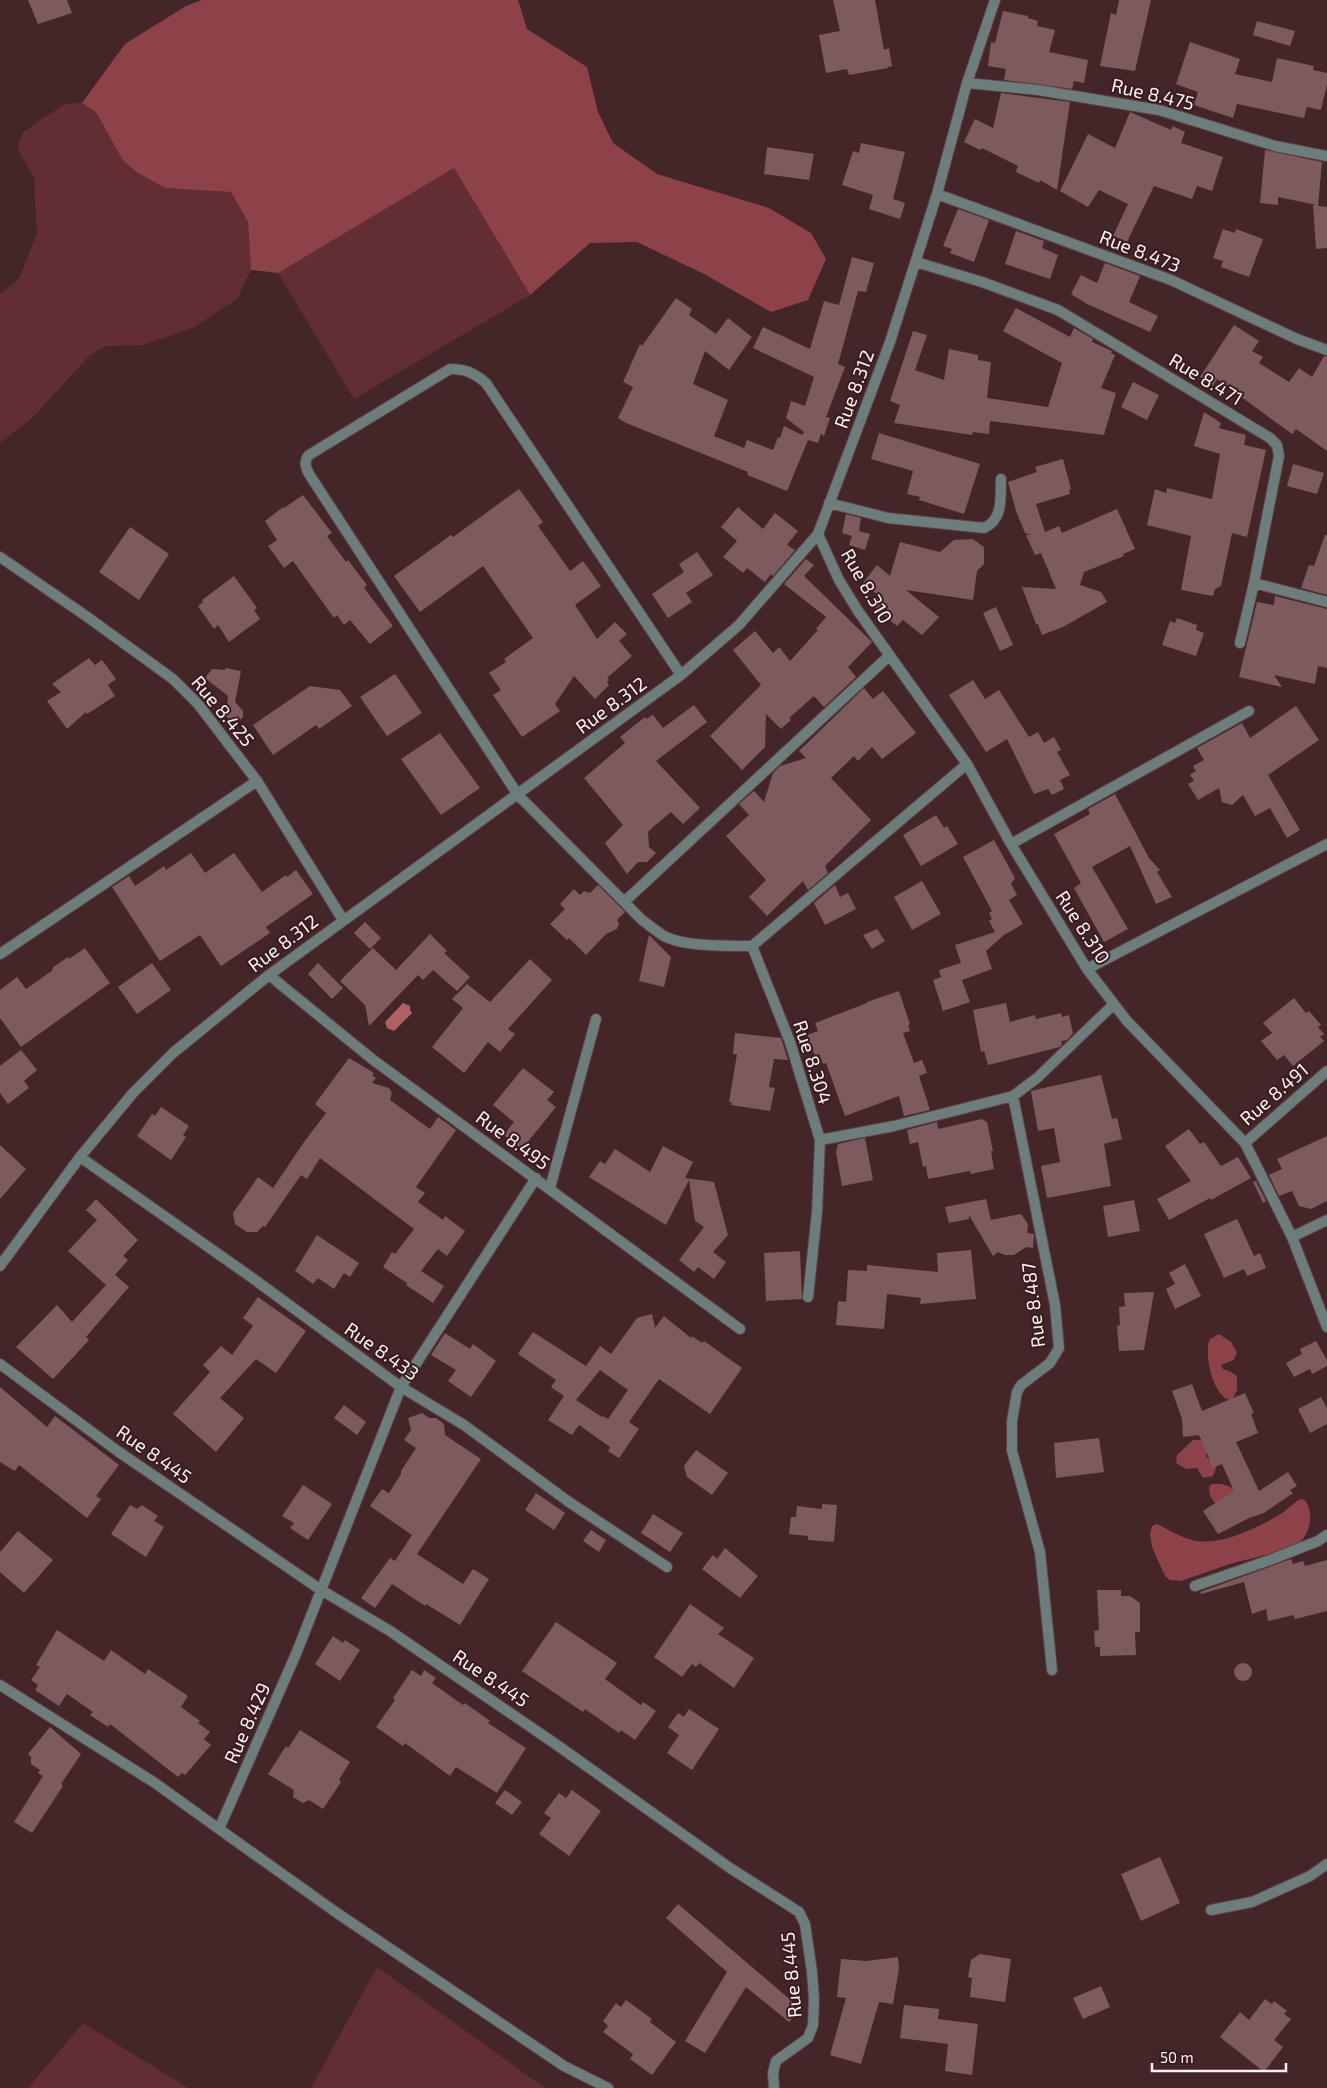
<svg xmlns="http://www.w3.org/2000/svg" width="1327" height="2088" viewBox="0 0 1327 2088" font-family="'Exo 2',sans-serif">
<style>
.green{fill:#632e33}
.forest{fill:#8d4149}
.water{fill:#b06168}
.building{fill:#7d5b5d;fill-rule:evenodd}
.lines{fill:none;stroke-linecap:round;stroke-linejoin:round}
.minor-casing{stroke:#5e4244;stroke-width:12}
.minor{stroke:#6c7d7c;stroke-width:10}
.labels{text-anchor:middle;stroke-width:4;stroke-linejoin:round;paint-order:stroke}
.street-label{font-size:19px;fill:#fdf1f1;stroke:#391c1f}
</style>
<rect width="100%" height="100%" fill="#442628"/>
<path class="green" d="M82,103L96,112L122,159L165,188L231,192L248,222L251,270L237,299L193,328L143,345L106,346L90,355L31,419L0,443V294L19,279L37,234L34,178L17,148L23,133L36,123L65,104Z
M454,168L530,295L354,399L278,273Z
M377,1967L545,2088H311Z
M83,2023L188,2088H189H28Z"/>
<path class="forest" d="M202,0H518L527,29L587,67L598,112L613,143L657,174L769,208L811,233L826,259L808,300L771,312L704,274L637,242L590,243L530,295L454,168L278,273L251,270L248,222L231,192L165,188L135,171L122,159L96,112L82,103L125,44L186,6Z
M1219,1334L1231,1342L1237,1352L1234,1360L1221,1365L1223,1369L1231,1372L1237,1376V1390L1232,1400C1213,1400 1203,1351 1210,1339Z
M1193,1440H1206L1209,1445L1206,1456L1216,1468L1213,1476L1203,1478L1197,1468L1186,1469L1176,1463L1177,1455Z
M1212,1484H1222L1235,1489L1237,1494L1217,1506L1210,1496L1209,1487Z
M1301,1499L1305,1500C1316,1516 1309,1538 1293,1548L1230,1564L1181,1581L1170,1580L1165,1576L1152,1547L1150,1534L1152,1526L1157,1524C1168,1529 1178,1536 1189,1539C1215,1549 1257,1528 1279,1515C1288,1510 1292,1503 1301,1499Z"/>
<path class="water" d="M403,1003L410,1006V1010L412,1013L394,1031L387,1028L385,1022Z"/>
<path class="building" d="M28,0H67L72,13L38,24Z
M833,0H875L884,50L889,48L892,66L888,67V68L849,75L847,69L826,73L819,35L840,31Z
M1119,0H1151L1135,71L1100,66L1111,13L1116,15Z
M1003,11L1028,16V18L1038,21L1037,26L1055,30L1049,52L1088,60L1084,83L1074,81L1072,89L1004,80L1006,69L988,66L991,42L995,43Z
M1257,21L1295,31L1290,46L1253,35Z
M1190,42L1240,59L1235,74L1272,82L1277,58L1314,66L1313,70L1327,73V84L1321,110L1307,107L1304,118L1237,104L1233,118L1194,105L1198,92L1176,84Z
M1001,93L1070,102L1057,190L1040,180L1039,183L1016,172L1018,166L982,148L980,150L964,142L975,119L993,128Z
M1130,112L1171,130L1173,126L1185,132L1181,143L1223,157L1212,191L1197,186L1192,199L1154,186L1127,242L1113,236L1128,204L1099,190L1088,207L1060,191L1088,134L1115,148Z
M861,143L905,152L893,199L905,203L900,219L869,209L873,195L842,185L853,151L859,153Z
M767,147L814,154L809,180L764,174Z
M1265,150L1322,162L1318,206L1327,207V248L1316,249L1313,205H1317L1278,197V205L1260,203Z
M958,209L989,220L974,262L950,253L952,249L943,246Z
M1223,229L1235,233L1236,229L1263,239L1249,277L1221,267L1223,261L1213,258Z
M1016,231L1044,241L1042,248L1058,255L1050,279L1005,264Z
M852,257L874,263L866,292L858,291L838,364L845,367L826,417L830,418L824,436L821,434L818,443L808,440L787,491L747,475L748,472L626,423L618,418L633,387L623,382L640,344L642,346L676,298L692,309L689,315L716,334L728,318L752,337L729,370L705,351L693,384L728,400L714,436L744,448L747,440L773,450L778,437L780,438L784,426L802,435L804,432L786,418L791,401L805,406L814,377L753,348L763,327L810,349L824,301L839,305Z
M1105,263L1140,276L1129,302L1158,316L1150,332L1087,304L1071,294L1081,275L1097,283Z
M1016,308L1070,337L1074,328L1093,339L1092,342L1112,351L1111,353L1115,355L1101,388L1116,393L1104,435L990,421L989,434L973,432L972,435L894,423L900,405L890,401L913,331L927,335L915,370L944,380L949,349L978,355V360L991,362L987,398L1048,407L1062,363L1003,331Z
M1234,325L1259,341L1252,351L1263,357L1259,363L1289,382L1299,368L1312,377L1324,356L1327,357V451L1296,429L1292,434L1240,396L1241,394L1217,379L1213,386L1200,377Z
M1133,382L1159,395L1147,420L1121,407Z
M1204,412L1221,423L1219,428L1246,435L1244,445L1266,450L1247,537L1232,533L1221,586L1215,589L1213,596L1181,590L1191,536L1147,525L1155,489L1166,493L1167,488L1212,499L1220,454L1194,446Z
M879,433L980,464L964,514L919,500L920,497L907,494L913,471L871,459Z
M1063,459L1071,489L1069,490L1070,494L1036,504L1045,532L1059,526L1062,533L1117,509L1135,549L1123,554L1124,556L1084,572L1080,585L1101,592L1107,602L1063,627L1042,635L1038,624H1036L1022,587L1056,589L1041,553L1035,555L1026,535H1031L1025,533L1016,511L1008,482L1037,472L1035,467Z
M1293,464L1324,473L1317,494L1287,486Z
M519,489L543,522L538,526L570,571L583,561L601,586L575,605L597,639L615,622L627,634L619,641L632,656L607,678L609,680L607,682L609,685L595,699L574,676L555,704L560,711L522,737L493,695L501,690L489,673L506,662L504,659L533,638L483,566L420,612L394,576L451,535L453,537Z
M303,495L332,533L327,536L346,562L348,560L367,585L364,588L393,626L370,644L350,620L344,625L337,615L334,618L293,561L284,568L268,546L277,540L265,521L283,507L284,508Z
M738,507L763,529L775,513L798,531L787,545L795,550L773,576L771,574L765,582L747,568L743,573L723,557L737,541L721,527Z
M846,514L861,518L859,531L870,534L865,550L849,545L852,536L842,533Z
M130,527L169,554L139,600L99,572Z
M1325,535H1327V595L1301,588L1309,565L1314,566Z
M973,539L984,547V564L977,571L973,600L906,590L939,617L922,635L903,620L897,626L871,605L879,596L863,583L877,565L890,576L900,542L940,552L954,540Z
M697,552L713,575L686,593L692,602L668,618L652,594L684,572L679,564Z
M806,559L814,565L804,576L872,642L848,667L856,677L824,707L814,696L789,718L791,720L781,729L766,714L765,747L742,770L710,736L761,685L733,650L755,631L773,653L779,647L790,661L818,630L816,629L826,617L784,584Z
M234,576L257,608L254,610L260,619L229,642L218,625L214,629L198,606L203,602L202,600Z
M1275,596L1327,609V668L1318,666L1315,684L1274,675L1282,687L1239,677L1257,602L1274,605Z
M996,607L1013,645L1000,651L983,613Z
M1177,618L1197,625L1196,630L1204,633L1196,656L1162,645L1170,621L1175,623Z
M89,658L95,665L102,660L116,679L108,685L115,696L87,714L86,712L67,729L47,701L61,692L52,684Z
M225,668L241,671L235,702L243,711V717L238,722L231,721L226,716L228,696L205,678L212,669L225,670Z
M395,674L422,713L387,736L360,697Z
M973,680L985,699L999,690L1029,737L1038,732L1044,743L1054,737L1061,750L1057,752L1070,775L1060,780L1064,789L1052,795L1048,789L1034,794L1007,739L986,752L949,695Z
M310,686L340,690L352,706L319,729L316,725L273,755L253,725Z
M864,688L873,699L883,691L916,733L882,759L872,747L858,761L854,756L831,778L871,820L825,866L828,873L808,890L803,881L767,916L749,897L766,880L726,836L749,815L739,804L754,791L764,802L773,773L780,766L806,758L799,751Z
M694,705L707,722L656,761L700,808L683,824L671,812L653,827L648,832L649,847L656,853L647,862H638L627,874L605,843L623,825L584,778L625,743L620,737L645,717L646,719L653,715L663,728Z
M1296,706L1319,740L1268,775L1300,830L1287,838L1270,808L1255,816L1243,795L1232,805L1222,802L1219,788L1198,800L1188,784L1194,781L1190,775L1196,771L1193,766L1204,760L1197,748L1242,723L1250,738Z
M440,733L480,788L441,815L401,759Z
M1115,794L1149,858L1160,870L1157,872L1172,897L1156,904L1130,846L1092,867L1128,929L1104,942L1074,888L1081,883L1054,834L1090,814L1088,809Z
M936,815L944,828L947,826L958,844L921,866L903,835Z
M994,840L1015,878L1011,884L1017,895L1009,900L1023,924L1004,935L986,951L992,969L962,980L970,1002L943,1011L933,980L941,977L939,970L961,963L955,945L995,932L989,921L992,919L989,913L992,911L963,857Z
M191,853L205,873L234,853L262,892L286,875L287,877L296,870L313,894L266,927L270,933L221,966L200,935L160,961L112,887L129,876L135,886L164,866L166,870Z
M922,881L941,914L912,930L894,897Z
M598,885L625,912L617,920L619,924L617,929L606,934L586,955L569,938L567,940L550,924L565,909L560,904L574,889L580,895L584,891L590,893Z
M835,885L840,897L848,893L856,909L825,925L814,903Z
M365,922L381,938L370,949L354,933Z
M877,929L885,941L872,949L863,935Z
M430,934L447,951L444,953L470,977L457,991L433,970L423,980L418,975L369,1026L365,1005L340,981L373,948L396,970Z
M649,935L671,957L664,987L639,981Z
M85,948L110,983L21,1047L0,1018V990L17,977L26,989L53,970L52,968L68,957L69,959Z
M530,959L552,980L508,1029L515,1034L500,1052L488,1042L464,1073L432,1047L463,1008L452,999L467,984L490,1002Z
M152,963L171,990L137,1014L118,987Z
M318,963L343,988L332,999L308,974Z
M899,991L910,1024L908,1025L910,1031L903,1033L914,1063L922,1060L927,1073L919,1076L930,1110L904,1116L899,1096L845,1116L826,1063L823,1064L819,1054L815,1056L807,1035L818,1031L815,1023L867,1003V1002Z
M1294,998L1306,1013L1309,1011L1321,1025L1318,1027L1324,1034L1320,1037L1324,1041L1293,1066L1284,1055L1277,1060L1261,1041L1272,1033L1263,1023Z
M1006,1003L1010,1022L1035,1015L1036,1019L1061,1013L1062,1017L1069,1015L1073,1033L1067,1040L1061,1041L1062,1044L1060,1047L988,1065L984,1051L981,1052L973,1010Z
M735,1033L781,1038L788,1060L774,1059L769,1087L775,1088L770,1111L731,1105L732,1102H729L737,1054H733Z
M21,1050L37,1070L24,1081L29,1088L8,1104L0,1093V1066Z
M349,1058L374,1073L372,1075L376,1078L372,1083L389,1088L392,1093L390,1100L430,1129L438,1117L456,1130L416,1187L425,1193L418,1202L443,1220L445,1216L465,1231L447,1256L438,1249L421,1271L444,1286L433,1303L406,1285L407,1283L383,1267L392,1252L395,1254L414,1229L320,1158L307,1179L301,1175L265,1227L263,1226L257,1232H247L235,1224L233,1213L258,1177L273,1188L304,1142L326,1113L315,1104Z
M523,1068L554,1092L547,1100L556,1107L522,1149L504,1135L514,1122L493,1105Z
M1101,1075L1112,1119L1117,1118L1122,1139L1104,1144L1111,1186L1047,1198L1041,1166L1060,1162L1054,1128L1038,1131L1031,1091Z
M161,1107L189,1126L183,1135L186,1137L171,1160L137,1136L152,1114L155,1116Z
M982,1119L987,1122L993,1151H991L994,1169L971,1174L970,1171L928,1179L926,1166L923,1167L918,1142L910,1144L907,1130L937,1122L938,1129Z
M1189,1129L1200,1144L1204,1142L1221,1166L1238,1157L1251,1178L1211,1200L1210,1198L1169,1220L1157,1199L1191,1181L1165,1146Z
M1327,1136V1201L1311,1209L1299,1206L1292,1191L1279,1196L1269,1175L1282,1169L1277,1159Z
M865,1138L873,1180L842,1186L836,1152L838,1144Z
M0,1145L26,1169L0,1199Z
M663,1146L693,1162L685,1178L714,1182L728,1235L713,1252L726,1262L714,1279L698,1267L694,1272L679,1260L704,1227L695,1221L689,1180L666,1225L589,1177L600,1161L605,1164L615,1149L650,1172Z
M1256,1181L1266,1201L1263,1203L1253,1182Z
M96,1199L138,1240L123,1256L128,1260L115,1275L129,1287L86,1337L89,1340L53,1379L16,1347L57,1305L72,1322L106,1285L68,1251L97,1220L86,1210Z
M986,1199L991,1220L1021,1214L1028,1224L1027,1233L1034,1234L1033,1248L1026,1247L1014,1255H1005L998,1252L993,1256L969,1215V1219L949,1223L945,1207Z
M1134,1200L1140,1231L1108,1237L1103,1206Z
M1237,1219L1254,1256L1260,1253L1266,1268L1247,1276L1244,1269L1224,1278L1204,1234Z
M317,1235L359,1263L350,1277L344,1273L334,1289L318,1278L313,1284L295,1271Z
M971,1250L976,1299L920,1304L921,1298L887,1294L884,1329L836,1325L838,1301L846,1302L848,1270L867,1271V1265L938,1272L937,1253Z
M800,1251L802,1299L766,1301L764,1253Z
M1185,1264L1201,1296L1175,1309L1166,1289L1175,1284L1169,1273Z
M1154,1292L1144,1350L1119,1351L1117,1326L1120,1325L1119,1307L1125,1306L1124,1293Z
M258,1297L306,1331L276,1373L256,1359L220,1398L244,1418L216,1452L173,1414L210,1372L203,1365L221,1346L232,1355L253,1326L243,1318Z
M652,1314L655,1328L664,1316L691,1338L692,1336L702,1343L704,1341L742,1368L710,1414L659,1379L629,1422L639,1429L619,1458L608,1451L610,1447L579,1425L572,1435L548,1420L564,1396L551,1387L556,1380L518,1354L533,1332L586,1366L600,1346L611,1354L637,1318ZM600,1370L628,1390L608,1419L603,1416L602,1417L576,1400Z
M445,1333L470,1349L473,1344L496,1361L471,1397L448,1381L456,1370L431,1355Z
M1316,1341L1327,1360V1366L1312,1374L1310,1369L1294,1377L1286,1363L1302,1354L1300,1349Z
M1192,1384L1202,1411L1245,1393L1254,1413L1251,1414L1258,1433L1236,1442L1259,1491L1288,1472L1297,1486L1290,1490L1293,1493L1264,1513L1249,1518L1218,1534L1203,1511L1234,1491L1222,1464L1213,1468L1199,1435L1183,1437L1182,1419L1172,1391Z
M0,1387L47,1427L55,1416L119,1465L96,1496L101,1499L87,1518L19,1465L15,1471L0,1462Z
M1321,1397L1327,1408V1424L1310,1433L1298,1409Z
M344,1405L366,1422L357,1435L334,1418Z
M422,1413L429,1418H436L444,1424L445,1435L481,1459L417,1554L463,1584L473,1569L489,1579L460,1625L426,1604L425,1606L392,1584L375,1608L361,1598L390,1558L395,1561L412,1535L370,1506L382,1489L389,1493L401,1474V1471L416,1448L404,1440L411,1430L408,1418Z
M1099,1438L1104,1472L1056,1478L1054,1443Z
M696,1450L728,1473L712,1495L687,1477L684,1466Z
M303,1485L332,1504L308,1540L290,1528L294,1523L282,1516Z
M536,1493L565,1513L554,1530L525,1510Z
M822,1504L837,1505L834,1542L808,1540V1536L789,1534L791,1517H796L797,1506L822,1509Z
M130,1505L137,1509L142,1505L158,1516L154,1521L164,1527L146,1557L111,1534Z
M653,1514L683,1533L670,1552L641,1533Z
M591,1530L606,1540L599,1552L583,1541Z
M18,1531L53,1560L24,1593L0,1572V1552Z
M725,1548L758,1576L740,1598L702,1569L713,1555L717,1559Z
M1291,1559L1293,1564L1303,1561L1305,1566L1327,1560V1611L1295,1619L1294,1615L1268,1621L1266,1609L1252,1614L1244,1582L1201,1594L1200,1592Z
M1097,1590H1121V1596H1130L1140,1603V1632H1135L1136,1655L1100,1656V1647H1095L1094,1631L1099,1630Z
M690,1604L724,1628L718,1634L754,1658L734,1688L699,1663L696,1667L692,1664L682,1677L654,1657Z
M556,1622L617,1663L605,1679L641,1705L643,1702L656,1711L635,1740L621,1730L619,1733L585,1709L583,1712L522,1671Z
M57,1630L104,1661L111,1650L145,1674L148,1669L188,1696L181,1707L200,1721L198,1723L210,1732L204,1739L211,1745L185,1775L182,1773L178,1777L110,1724L108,1727L90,1715L93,1712L67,1694L59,1706L35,1690L38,1685L31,1680L40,1667L36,1665Z
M333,1636L343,1643L345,1640L360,1650L340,1681L315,1664Z
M1234 1672a9 9 0 1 1 18 0a9 9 0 1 1-18 0Z
M412,1670L421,1676L424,1670L436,1678L432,1683L463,1705L465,1703L490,1721L488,1723L526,1748L497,1793L456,1767L450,1776L405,1743L403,1746L376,1727L395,1700L393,1698Z
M689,1709L719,1729L692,1770L667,1753L679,1735L668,1727L678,1713L684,1717Z
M50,1727L81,1754L61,1784L63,1786L32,1833L14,1822L43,1776L38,1773L40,1770L31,1764V1757L28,1754Z
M300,1730L350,1762L339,1780L341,1782L323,1809L309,1800L303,1803L293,1797L294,1790L268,1774L286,1746L288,1748Z
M505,1790L522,1802L512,1815L495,1803Z
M572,1790L601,1811L569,1856L539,1834L551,1818L544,1813L559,1793L566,1798Z
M1160,1857L1180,1903L1141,1921L1121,1874Z
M678,1904L800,2008L789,2022L746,1987L705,2053L685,2041L727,1972L666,1918Z
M980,1954L1011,1959L1005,2002L970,1997L972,1978L968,1977L971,1960Z
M898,1957L899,1968L893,2004L879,2002L861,2064L830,2055L846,1998L837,1997L841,1959L866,1961Z
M1101,1986L1110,2007L1083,2019L1073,1998Z
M1265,1999L1272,2004L1274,2001L1287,2011L1284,2014L1291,2019L1274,2040L1283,2047L1264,2072L1220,2037L1240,2012L1249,2020Z
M626,2000L652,2019L650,2022L676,2042L652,2075L630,2059L633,2054L603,2032L608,2026L603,2021L616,2003L621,2007Z
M904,2005L939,2009L938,2019L978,2024L972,2075L945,2071L948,2044L900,2038Z"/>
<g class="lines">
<g class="minor-casing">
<path id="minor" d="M967,83L1038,90L1159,110L1275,146L1327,156
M937,194L1171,280L1297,339L1327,350
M916,262L982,282L1058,310L1270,438L1277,445L1279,456L1254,583L1327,602
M829,503L888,518L984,528C1004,519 1000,497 1001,479
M818,534L839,580L858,611L967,764L1011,844L1087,969L1127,1021L1245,1143L1292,1237L1327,1327
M0,557L86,616L173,679L198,704L257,781L343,920
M1240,643L1254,583
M681,675L486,383C474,373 466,369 450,369L309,455C304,461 305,466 309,474L518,795L642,920C649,925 656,931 664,936C685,947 728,946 752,946
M967,764L752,946L790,1042L820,1140L894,1126L1013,1096L1037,1078L1114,1004
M1011,844L1249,711
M624,902L889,656
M0,954L257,781
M1087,969L1327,844
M269,975L372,1059L740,1329
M1013,1096L1055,1305L1059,1348L1050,1363L1021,1385L1017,1392L1012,1421V1451L1040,1552L1052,1670
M1245,1143L1327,1071
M80,1157L251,1277L401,1387L464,1425L569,1502L667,1567
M550,1188L596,1019
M1292,1237L1327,1220
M0,1266L80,1157L133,1093L173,1053L269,975L681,675L739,625L818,534L890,342L937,194L967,83L995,0
M808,1297L817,1212L820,1140
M0,1364L119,1452L321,1590L390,1631L557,1745L730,1868L799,1912L805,1924L812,1972L814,1999L813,2025L808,2038L776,2061L773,2073L774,2088
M1195,1586L1270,1560L1318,1541L1327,1535
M0,1685L155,1783L219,1829L296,1654L401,1387L536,1178
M219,1829L337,1913L564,2066L608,2088
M1211,1910L1252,1902L1310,1876L1327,1864"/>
</g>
<use href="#minor" class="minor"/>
</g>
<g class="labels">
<g class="street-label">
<text transform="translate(1153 94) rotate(13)" y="7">Rue 8.475</text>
<text transform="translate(1140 251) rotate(21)" y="7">Rue 8.473</text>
<text transform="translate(1206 379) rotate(31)" y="7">Rue 8.471</text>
<text transform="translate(854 389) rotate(-70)" y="7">Rue 8.312</text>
<text transform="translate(867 586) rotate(60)" y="7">Rue 8.310</text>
<text transform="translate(611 705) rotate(-36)" y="7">Rue 8.312</text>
<text transform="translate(223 711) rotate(50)" y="7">Rue 8.425</text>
<text transform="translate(1083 927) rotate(57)" y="7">Rue 8.310</text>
<text transform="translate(283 943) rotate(-37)" y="7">Rue 8.312</text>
<text transform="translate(813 1062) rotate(72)" y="7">Rue 8.304</text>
<text transform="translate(1274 1094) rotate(-41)" y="7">Rue 8.491</text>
<text transform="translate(513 1140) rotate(36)" y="7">Rue 8.495</text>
<text transform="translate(1033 1305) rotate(-97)" y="7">Rue 8.487</text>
<text transform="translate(382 1351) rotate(35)" y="7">Rue 8.433</text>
<text transform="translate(154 1454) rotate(35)" y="7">Rue 8.445</text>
<text transform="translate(491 1678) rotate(34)" y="7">Rue 8.445</text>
<text transform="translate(247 1723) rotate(-66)" y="7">Rue 8.429</text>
<text transform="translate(791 1975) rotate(-95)" y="7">Rue 8.445</text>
</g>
</g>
<path d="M1152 2063v8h134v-8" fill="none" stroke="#fdf1f1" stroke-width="2.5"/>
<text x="1160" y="2063" font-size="15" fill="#fdf1f1" stroke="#391c1f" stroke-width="4" paint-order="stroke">50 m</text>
</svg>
